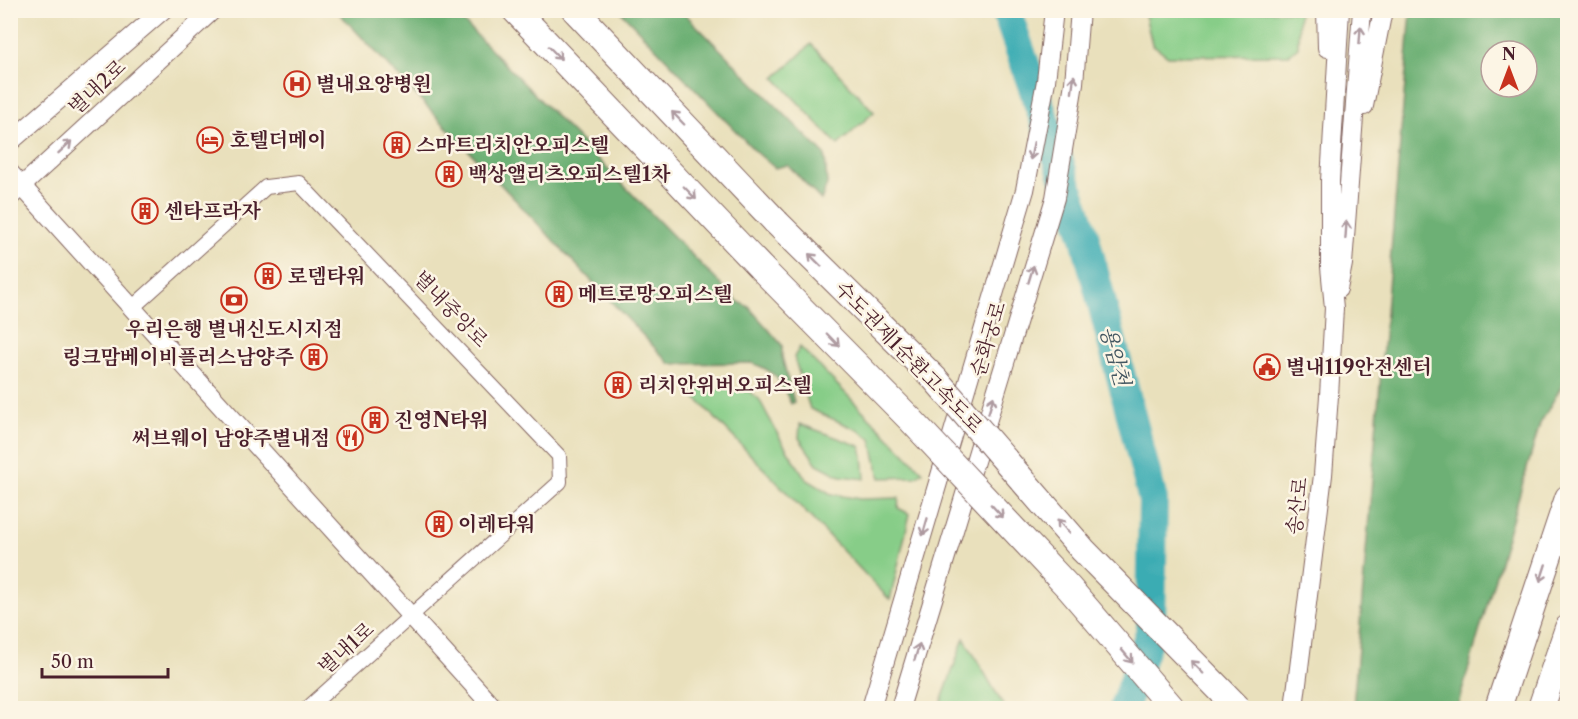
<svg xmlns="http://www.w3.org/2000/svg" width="1578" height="719" viewBox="0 0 1578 719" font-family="'Libre Caslon Text','Noto Serif KR',serif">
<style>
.green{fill:#87cd88;stroke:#68765a;stroke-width:1.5}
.forest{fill:#6db074;stroke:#5c6850;stroke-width:1.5;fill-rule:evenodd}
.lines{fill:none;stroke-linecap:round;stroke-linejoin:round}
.river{stroke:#3aacb3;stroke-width:30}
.minor-casing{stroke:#82635e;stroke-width:16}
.tertiary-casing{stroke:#82635e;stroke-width:20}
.motorway-casing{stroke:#82635e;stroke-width:28}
.minor{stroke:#fff;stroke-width:14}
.tertiary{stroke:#fff;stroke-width:18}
.motorway{stroke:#fff;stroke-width:26}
.motorway-bridge-casing{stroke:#82635e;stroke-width:28;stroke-linecap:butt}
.motorway-bridge{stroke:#fff;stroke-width:26}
.oneway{stroke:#ae9aa0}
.labels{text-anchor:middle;stroke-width:5;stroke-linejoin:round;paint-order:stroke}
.poi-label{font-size:20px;font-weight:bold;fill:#4a1f2b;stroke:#fcf5e5;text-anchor:start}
.street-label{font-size:20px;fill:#4a1f2b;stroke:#fcf5e5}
.water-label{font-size:21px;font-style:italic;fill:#445761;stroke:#fcf5e5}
</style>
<rect width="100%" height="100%" fill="#fcf5e5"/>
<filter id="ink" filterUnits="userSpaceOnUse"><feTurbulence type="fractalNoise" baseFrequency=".0167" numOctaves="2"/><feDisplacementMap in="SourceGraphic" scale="12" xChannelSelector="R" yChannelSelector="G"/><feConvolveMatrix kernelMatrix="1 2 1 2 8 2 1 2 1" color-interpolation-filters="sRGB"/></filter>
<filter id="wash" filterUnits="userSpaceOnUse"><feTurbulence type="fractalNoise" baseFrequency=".008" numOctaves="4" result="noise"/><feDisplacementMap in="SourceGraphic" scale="24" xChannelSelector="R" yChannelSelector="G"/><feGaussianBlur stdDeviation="1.35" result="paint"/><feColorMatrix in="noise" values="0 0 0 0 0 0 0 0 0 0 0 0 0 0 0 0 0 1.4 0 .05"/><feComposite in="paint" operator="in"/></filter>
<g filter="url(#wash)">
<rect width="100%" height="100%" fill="#e9e0bc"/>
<path class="green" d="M1144,11H1299L1298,47L1288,55L1168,56L1152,44Z
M811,44L874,112L838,145L775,78Z
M800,347L923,472L916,477L880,478L871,439L860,431L810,409L794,357Z
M705,388H729L748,391L759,399L781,440L806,479L831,494L860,499L899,498L898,508L910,514L890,600L691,393Z
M800,424L860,446L863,455L865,479L840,476L817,464L799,438Z
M964,638L1005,708H939Z"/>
<path class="forest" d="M337,11H453L737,301L749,307L782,345V357L794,402L791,404C781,381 777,372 752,363L670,364Z
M620,11H682L825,155L827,184L821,200L788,165L775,168L755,151Z
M1411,11H1567V370L1565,380L1540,424L1457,708H1353ZM1491,51H1527V87H1491Z"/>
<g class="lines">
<path class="river" d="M1006,10L1084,234L1153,500L1151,630L1124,708"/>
</g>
</g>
<g filter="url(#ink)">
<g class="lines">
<g class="minor-casing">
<path id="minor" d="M132,308L266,187L299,183L559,456L560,482L308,708"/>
</g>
<g class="tertiary-casing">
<path id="tertiary" d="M1326,10L1327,48
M1364,106L1383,10
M10,142L163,10
M10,173L494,708
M10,197L213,10
M1338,289L1343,264L1362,10
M871,708L1025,190L1046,81L1054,10
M900,708L1055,198L1074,83L1080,10
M1294,708L1323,475L1329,396L1334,308L1330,267V181L1340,10"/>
</g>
<g class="motorway-casing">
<path id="motorway" d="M515,10L762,269
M575,10L776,222
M1498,708L1568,498
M1541,708L1568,628"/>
</g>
<use href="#minor" class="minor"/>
<use href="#tertiary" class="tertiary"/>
<use href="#motorway" class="motorway"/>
<g class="motorway-bridge-casing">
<path id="motorway-bridge" d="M776,222L935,379L1083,550L1238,708
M762,269L911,420L1069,588L1172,708"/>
</g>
<use href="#motorway-bridge" class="motorway-bridge"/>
</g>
<defs><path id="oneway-shaft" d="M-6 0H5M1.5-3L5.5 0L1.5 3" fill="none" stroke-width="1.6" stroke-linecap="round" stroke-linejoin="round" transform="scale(1.5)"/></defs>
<g class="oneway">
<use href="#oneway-shaft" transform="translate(1360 35) rotate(-86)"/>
<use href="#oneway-shaft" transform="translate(555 53) rotate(46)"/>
<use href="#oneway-shaft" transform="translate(1073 84) rotate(-83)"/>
<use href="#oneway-shaft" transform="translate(678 118) rotate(-134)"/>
<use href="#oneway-shaft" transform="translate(65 147) rotate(-43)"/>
<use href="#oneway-shaft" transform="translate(1032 151) rotate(101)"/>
<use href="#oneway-shaft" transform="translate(690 193) rotate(46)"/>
<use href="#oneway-shaft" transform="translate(1346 230) rotate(-86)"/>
<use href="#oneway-shaft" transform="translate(815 260) rotate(-135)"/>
<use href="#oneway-shaft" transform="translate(1031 274) rotate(-73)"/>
<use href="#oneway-shaft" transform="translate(833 340) rotate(46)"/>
<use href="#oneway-shaft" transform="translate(991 405) rotate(-73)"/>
<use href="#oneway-shaft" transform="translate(997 511) rotate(47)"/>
<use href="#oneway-shaft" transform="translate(1063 526) rotate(-131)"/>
<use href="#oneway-shaft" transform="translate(925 527) rotate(106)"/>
<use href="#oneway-shaft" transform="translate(1543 573) rotate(108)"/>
<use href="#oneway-shaft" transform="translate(917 652) rotate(-73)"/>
<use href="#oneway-shaft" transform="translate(1127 656) rotate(50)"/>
<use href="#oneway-shaft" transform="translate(1197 667) rotate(-134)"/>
</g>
</g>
<defs>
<g id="hospital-ring" transform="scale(1.35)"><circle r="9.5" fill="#fcf5e5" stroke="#c8321e" stroke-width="1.5"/><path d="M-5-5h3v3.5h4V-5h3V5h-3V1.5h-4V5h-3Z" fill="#c8321e"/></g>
<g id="hotel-ring" transform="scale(1.35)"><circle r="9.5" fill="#fcf5e5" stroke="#c8321e" stroke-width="1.5"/><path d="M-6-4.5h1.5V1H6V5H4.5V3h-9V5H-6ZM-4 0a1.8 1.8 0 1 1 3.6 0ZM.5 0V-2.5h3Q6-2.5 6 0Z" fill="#c8321e"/></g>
<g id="building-ring" transform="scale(1.35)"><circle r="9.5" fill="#fcf5e5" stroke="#c8321e" stroke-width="1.5"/><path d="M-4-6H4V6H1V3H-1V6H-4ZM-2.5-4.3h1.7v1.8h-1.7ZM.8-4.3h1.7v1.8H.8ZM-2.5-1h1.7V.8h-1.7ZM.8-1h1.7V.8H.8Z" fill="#c8321e"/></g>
<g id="bank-ring" transform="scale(1.35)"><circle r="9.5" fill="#fcf5e5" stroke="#c8321e" stroke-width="1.5"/><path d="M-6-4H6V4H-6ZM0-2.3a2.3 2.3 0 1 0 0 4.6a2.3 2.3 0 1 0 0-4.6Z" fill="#c8321e"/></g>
<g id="civic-ring" transform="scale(1.35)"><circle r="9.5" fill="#fcf5e5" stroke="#c8321e" stroke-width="1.5"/><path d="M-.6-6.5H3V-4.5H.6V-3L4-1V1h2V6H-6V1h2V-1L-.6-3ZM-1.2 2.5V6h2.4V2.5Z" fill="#c8321e"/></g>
<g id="restaurant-ring" transform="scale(1.35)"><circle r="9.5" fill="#fcf5e5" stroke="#c8321e" stroke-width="1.5"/><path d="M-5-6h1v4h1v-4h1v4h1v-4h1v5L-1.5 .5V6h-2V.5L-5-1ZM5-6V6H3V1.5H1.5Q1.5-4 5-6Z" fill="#c8321e"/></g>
</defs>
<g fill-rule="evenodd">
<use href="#hospital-ring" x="297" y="84"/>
<use href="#hotel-ring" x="210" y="140"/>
<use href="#building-ring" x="397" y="145"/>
<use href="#building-ring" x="449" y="174"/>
<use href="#building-ring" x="145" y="211"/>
<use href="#building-ring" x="268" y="276"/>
<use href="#building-ring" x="559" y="294"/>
<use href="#bank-ring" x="234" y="300"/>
<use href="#building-ring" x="314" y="357"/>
<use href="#civic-ring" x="1267" y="367"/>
<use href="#building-ring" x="618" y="385"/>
<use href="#building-ring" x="375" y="420"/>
<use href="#restaurant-ring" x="350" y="438"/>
<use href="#building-ring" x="439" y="524"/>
</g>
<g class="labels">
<g class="poi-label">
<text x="316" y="91">별내요양병원</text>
<text x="230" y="147">호텔더메이</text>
<text x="416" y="152">스마트리치안오피스텔</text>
<text x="468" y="181">백상앨리츠오피스텔1차</text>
<text x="164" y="218">센타프라자</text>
<text x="288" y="283">로뎀타워</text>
<text x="578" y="301">메트로망오피스텔</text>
<text x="234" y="336" text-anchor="middle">우리은행 별내신도시지점</text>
<text x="294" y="364" text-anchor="end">링크맘베이비플러스남양주</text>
<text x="1286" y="374">별내119안전센터</text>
<text x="638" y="392">리치안위버오피스텔</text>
<text x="394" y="427">진영N타워</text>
<text x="330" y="445" text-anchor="end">써브웨이 남양주별내점</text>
<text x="458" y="531">이레타워</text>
</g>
<g class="street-label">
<text transform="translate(97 87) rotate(-43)" y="7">별내2로</text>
<text transform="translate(451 309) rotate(46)" y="7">별내중앙로</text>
<text transform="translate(988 339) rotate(-73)" y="7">순화궁로</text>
<text transform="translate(909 357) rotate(46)" y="7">수도권제1순환고속도로</text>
<text transform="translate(1297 506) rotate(-83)" y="7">송산로</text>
<text transform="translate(346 648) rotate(-42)" y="7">별내1로</text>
</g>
<g class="water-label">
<text transform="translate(1115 356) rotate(75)" y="7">용암천</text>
</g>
</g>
<rect width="1578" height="719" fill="none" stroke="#fcf5e5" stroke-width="36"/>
<g transform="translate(1509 69)"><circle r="28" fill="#fcf5e5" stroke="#b59f9b" stroke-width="1.5"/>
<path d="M0-4.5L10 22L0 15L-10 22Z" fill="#c8321e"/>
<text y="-9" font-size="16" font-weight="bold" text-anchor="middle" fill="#4a1f2b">N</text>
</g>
<path d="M42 668v9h126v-9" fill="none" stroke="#4a1f2b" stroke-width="3"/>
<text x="51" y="668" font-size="18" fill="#4a1f2b" stroke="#fcf5e5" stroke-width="4.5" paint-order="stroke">50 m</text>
</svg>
